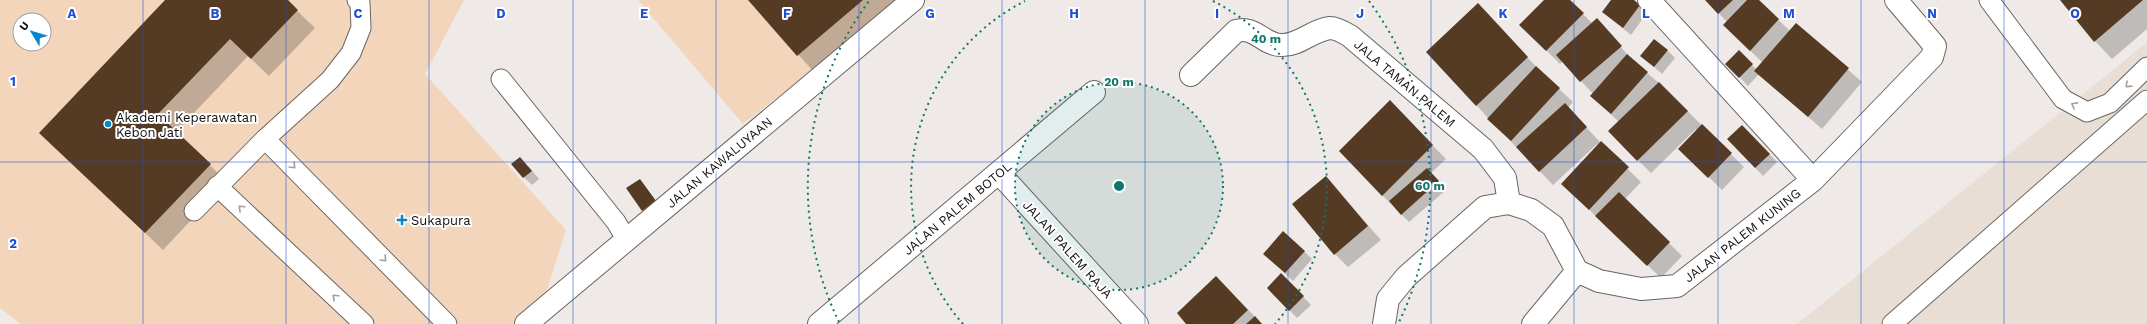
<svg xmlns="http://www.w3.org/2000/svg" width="2147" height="324" viewBox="0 0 2147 324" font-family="'Work Sans',sans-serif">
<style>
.built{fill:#e8ded5}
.green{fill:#f2d5bb;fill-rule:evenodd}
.shadow{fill:#0003}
.building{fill:#553b23}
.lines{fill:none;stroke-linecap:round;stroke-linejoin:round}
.service-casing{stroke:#696662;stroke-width:21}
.minor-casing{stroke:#696662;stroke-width:24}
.service{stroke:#fff;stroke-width:19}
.minor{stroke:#fff;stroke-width:22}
.oneway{stroke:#a1a09f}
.grid{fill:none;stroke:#1d4ed8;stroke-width:1;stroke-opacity:0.55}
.ring{fill:none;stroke:#0f766e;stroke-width:2;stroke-dasharray:2 4}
.poi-dot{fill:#0586ce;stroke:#fff;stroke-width:1.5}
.labels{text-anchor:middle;stroke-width:4;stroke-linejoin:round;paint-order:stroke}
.street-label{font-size:13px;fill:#131110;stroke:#fff}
.poi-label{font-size:13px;fill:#131110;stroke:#fff;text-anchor:start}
.grid-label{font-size:13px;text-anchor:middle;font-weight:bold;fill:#1d4ed8;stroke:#fff;stroke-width:4;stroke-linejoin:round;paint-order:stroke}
.centre{fill:#0f766e;stroke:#fff;stroke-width:2}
.ring-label{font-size:12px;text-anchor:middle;font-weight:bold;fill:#0f766e;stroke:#fff;stroke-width:4;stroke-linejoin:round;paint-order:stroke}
</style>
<rect width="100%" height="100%" fill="#efeae7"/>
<path class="built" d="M2147,42V324H1797L2092,87Z"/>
<path class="green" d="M0,0H464L425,74L566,230L545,296L515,324H21L0,308ZM20,20H44V44H20Z
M638,0H901L743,124Z"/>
<path class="shadow" d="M166,0H286L315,28L269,76L248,56L176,132L227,182L163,250L58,150Z
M749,0H897L814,72Z
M1546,0H1569L1593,24L1597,20L1633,61L1659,83L1744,167L1722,190L1680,149L1697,131L1696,129L1651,173L1638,160L1619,122L1591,96L1593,94L1563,61L1560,64L1521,25Z
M1612,0H1632L1647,13L1631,35L1603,12Z
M1706,0H1758L1790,31L1796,24L1862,82L1822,129L1759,74L1748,86L1727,64L1739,52L1757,70L1763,63L1724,25L1727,22Z
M2061,0H2147V29L2112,59L2095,41Z
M1491,18L1541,72L1573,102L1568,108L1600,142L1641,182L1625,199L1682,256L1661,278L1562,184L1598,145L1597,144L1553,185L1489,119L1428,52Z
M1668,51L1675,58L1662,74L1642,56Z
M1403,115L1446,159L1431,173L1446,190L1409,222L1382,195Z
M1742,126L1777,162L1763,176L1728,139Z
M528,166L539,179L532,185L524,177Z
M1326,177L1381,240L1348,267L1335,254Z
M640,180L663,210L651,219L627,189Z
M1304,251L1312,259L1293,281L1264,254Z
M1281,274L1311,305L1297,318L1268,288Z
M1230,291L1262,324H1188Z"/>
<path class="building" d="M165,0H288L298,10L251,59L230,39L158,114L211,164L145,233L39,133Z
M748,0H863L797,56Z
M1544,0H1570L1584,13L1546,51L1519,25Z
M1611,0H1634L1640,5L1623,28L1602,12Z
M1705,0H1733L1718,14Z
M1747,0H1759L1779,19L1750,51L1723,25Z
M2060,0H2143L2094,42Z
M1478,3L1528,57L1476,106L1426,52Z
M1597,18L1622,46L1580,82L1556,55Z
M1796,23L1849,68L1808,117L1754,71Z
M1654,39L1668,50L1654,67L1640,56Z
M1739,50L1753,64L1739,78L1725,64Z
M1627,54L1648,72L1611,114L1590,96Z
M1536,66L1560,88L1511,141L1487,119Z
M1659,82L1688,111L1637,161L1608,131Z
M1390,100L1433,145L1382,196L1339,151Z
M1565,103L1587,127L1539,172L1516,147Z
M1702,124L1732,153L1708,178L1678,149Z
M1742,125L1770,154L1755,168L1727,139Z
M1601,141L1629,167L1589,210L1561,184Z
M520,157L532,171L523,178L511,164Z
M1427,168L1439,181L1401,215L1389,201Z
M1326,176L1368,226L1334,255L1292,204Z
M640,179L656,201L642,211L626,188Z
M1619,192L1670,242L1647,266L1595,216Z
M1283,231L1305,251L1285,273L1263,254Z
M1281,273L1304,296L1289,311L1267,288Z
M1216,276L1248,310L1233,324H1186L1177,313Z
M1255,316L1262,324H1246Z"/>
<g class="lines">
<g class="service-casing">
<path id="service" d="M1989,0L2063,99L2087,112L2110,103L2147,67
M501,79L616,222L626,239
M265,139L447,324
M217,186L364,324
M194,211L265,139L330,80L351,53L361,28L360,3L357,0
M1892,324L2147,100"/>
</g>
<g class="minor-casing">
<path id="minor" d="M1649,0L1813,180
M1191,75L1236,31C1254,25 1264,45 1281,45C1299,46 1312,30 1330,28C1336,28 1345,33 1350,36L1483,149L1505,178L1509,203
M999,173L1137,324
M1577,271L1599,281L1641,289L1677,286L1813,180L1932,57L1935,46L1896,0
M526,324L913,0
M819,324L1094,92
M1384,324L1388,299L1406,277L1485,207L1509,203L1531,210L1553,226L1577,271
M1533,324L1577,271"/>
</g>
<use href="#service" class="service"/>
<use href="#minor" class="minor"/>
</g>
<defs><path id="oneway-chevron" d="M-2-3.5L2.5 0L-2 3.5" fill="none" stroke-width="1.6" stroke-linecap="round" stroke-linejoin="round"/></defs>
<g class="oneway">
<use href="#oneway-chevron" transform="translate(2128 85) rotate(136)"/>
<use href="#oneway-chevron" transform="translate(2074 105) rotate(-151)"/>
<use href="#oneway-chevron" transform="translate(293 166) rotate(46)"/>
<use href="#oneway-chevron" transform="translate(241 208) rotate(-137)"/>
<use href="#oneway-chevron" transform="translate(384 259) rotate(46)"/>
<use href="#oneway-chevron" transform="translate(335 297) rotate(-137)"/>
</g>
<path class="grid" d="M143,0V324M286,0V324M429,0V324M573,0V324M716,0V324M859,0V324M1002,0V324M1145,0V324M1288,0V324M1431,0V324M1574,0V324M1718,0V324M1861,0V324M2004,0V324M0,162H2147"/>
<circle cx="1119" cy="186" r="104" fill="#0f766e" fill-opacity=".12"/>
<g class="ring">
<circle cx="1119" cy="186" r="104"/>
<path d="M963 324A208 208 0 0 1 1025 1M1213 1A208 208 0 0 1 1275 324"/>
<path d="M839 322A311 311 0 0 1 869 1M1369 1A311 311 0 0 1 1399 322"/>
</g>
<g class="poi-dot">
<circle cx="108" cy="124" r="4"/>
<path d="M400 214h4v4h4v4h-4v4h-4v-4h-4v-4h4z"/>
</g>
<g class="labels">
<g class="street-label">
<text transform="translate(1405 83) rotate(40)" y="5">JALA TAMAN PALEM</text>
<text transform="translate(719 162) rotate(-40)" y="5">JALAN KAWALUYAAN</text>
<text transform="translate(957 208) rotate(-40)" y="5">JALAN PALEM BOTOL</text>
<text transform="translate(1742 235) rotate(-38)" y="5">JALAN PALEM KUNING</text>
<text transform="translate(1068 249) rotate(48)" y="5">JALAN PALEM RAJA</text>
</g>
<g class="poi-label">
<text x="116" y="122">Akademi Keperawatan<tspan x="116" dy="15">Kebon Jati</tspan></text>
<text x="411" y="225">Sukapura</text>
</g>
</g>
<g class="grid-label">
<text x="72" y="18">A</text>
<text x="215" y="18">B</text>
<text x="358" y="18">C</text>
<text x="501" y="18">D</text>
<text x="644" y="18">E</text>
<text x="787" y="18">F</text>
<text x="930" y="18">G</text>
<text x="1074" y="18">H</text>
<text x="1217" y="18">I</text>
<text x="1360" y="18">J</text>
<text x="1503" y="18">K</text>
<text x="1646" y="18">L</text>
<text x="1789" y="18">M</text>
<text x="1932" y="18">N</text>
<text x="2075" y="18">O</text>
<text x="13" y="86">1</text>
<text x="13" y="248">2</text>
</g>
<circle cx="1119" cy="186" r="6" class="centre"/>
<g class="ring-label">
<text x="1266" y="43">40 m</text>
<text x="1119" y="86">20 m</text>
<text x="1430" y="190">60 m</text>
</g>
<g transform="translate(32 32) rotate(308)"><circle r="19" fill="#ffffff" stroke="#a1a09f"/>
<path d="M0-3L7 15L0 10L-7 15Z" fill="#0586ce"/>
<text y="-6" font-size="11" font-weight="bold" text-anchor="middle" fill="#131110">U</text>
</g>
</svg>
